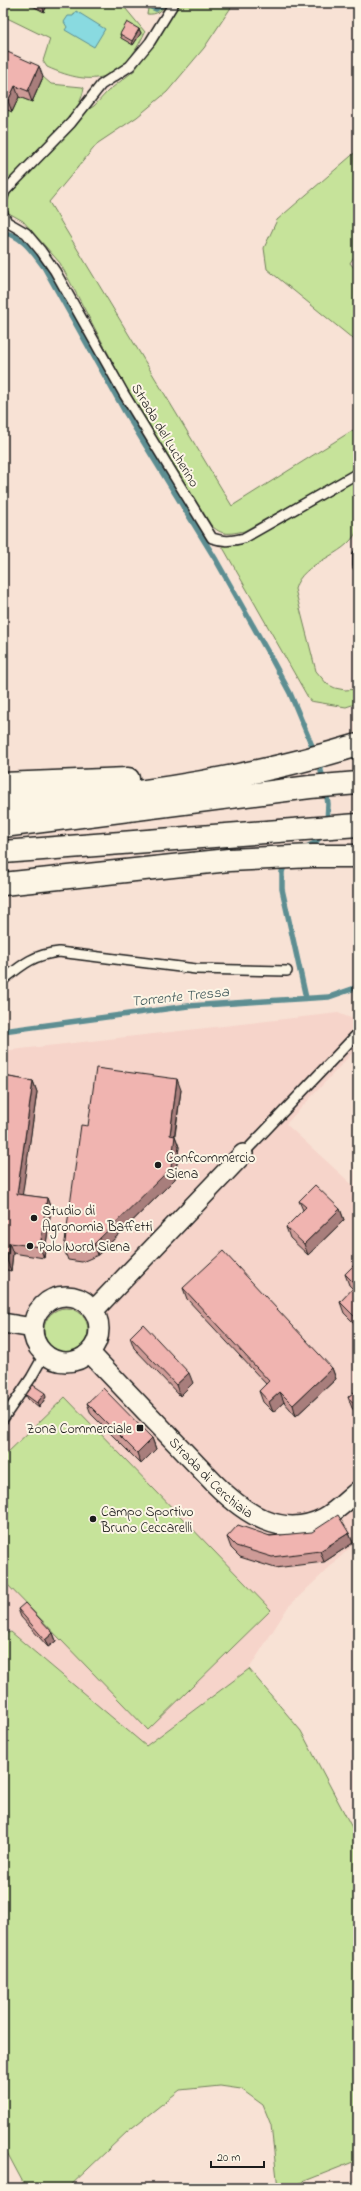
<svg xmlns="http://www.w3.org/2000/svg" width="361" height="2191" viewBox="0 0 361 2191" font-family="'Indie Flower',sans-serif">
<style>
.built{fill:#f6d4ca}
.green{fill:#c6e39a;stroke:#71805b}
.water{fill:#89dae0;stroke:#5d8e92}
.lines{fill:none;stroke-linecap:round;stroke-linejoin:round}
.stream{stroke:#5d8e92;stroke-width:5.5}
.service-casing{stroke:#1c1c1c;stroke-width:12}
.minor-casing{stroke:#1c1c1c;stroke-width:22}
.trunk-casing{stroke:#1c1c1c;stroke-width:25}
.service{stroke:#fcf5e5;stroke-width:9}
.minor{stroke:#fcf5e5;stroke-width:19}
.trunk{stroke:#fcf5e5;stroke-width:22}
.wall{fill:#ce9b97;stroke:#1c1c1c}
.shaded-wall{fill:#a87e7b;stroke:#1c1c1c}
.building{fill:#f0b4b0;stroke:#1c1c1c}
.poi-dot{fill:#1c1c1c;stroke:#fcf5e5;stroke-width:1.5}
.labels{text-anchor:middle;stroke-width:4;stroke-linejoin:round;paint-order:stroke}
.street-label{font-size:14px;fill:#1c1c1c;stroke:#fcf5e5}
.poi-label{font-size:14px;fill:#1c1c1c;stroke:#fcf5e5;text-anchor:start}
.water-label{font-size:15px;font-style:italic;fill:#3d5557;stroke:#fcf5e5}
</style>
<rect width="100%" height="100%" fill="#f8e2d5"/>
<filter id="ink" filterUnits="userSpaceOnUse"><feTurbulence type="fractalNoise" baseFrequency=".025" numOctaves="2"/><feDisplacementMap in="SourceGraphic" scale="8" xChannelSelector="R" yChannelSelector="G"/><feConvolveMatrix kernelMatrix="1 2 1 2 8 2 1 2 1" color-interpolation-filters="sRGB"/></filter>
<g filter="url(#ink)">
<path class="built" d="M338,1013L358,1021V1047L286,1124L358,1190V1540L288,1607L249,1669L146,1746L3,1625V1051Z"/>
<path class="green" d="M3,3H121L145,32C123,80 96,89 47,67L43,61L50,39L3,16Z
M139,3H167C162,11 157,15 147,14L148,9Z
M180,3H234L204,48L167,92L137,117L98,143L49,202L232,506L358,427V468L244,531C229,534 222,536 211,525L126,387L60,263L23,221L7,212C4,202 9,195 15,188L80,118L84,112L94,106L108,91L135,70Z
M43,77L51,84L82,87L84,88C82,100 76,110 69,119L3,187V108L19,97L32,102Z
M358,150V250L350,263L358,273V343L267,269L264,248L277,220Z
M358,479C358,489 361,524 357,531C344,558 303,560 295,589L316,671L327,684L335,688L345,690L358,689V703L346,707L310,701L221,544C232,548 240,545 250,540Z
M44 1330a22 22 0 1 1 44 0a22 22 0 1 1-44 0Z
M65,1397L271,1610L148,1730L3,1580V1457Z
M11,1632L146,1746L249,1669L301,1731L358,1839V2160L287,2188H278L271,2125L263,2105L241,2089L220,2086L180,2090L128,2131L68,2188H26L3,2145V1634Z"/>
<path class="water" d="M76,11L105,29L94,47L65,30L67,27L64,22L68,16H73Z"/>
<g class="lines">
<path class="stream" d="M142,3L156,9L164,3
M3,233C22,234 34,254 44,267L124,410L216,560L270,656L290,693L315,753
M318,761L324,781
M326,790L328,804L327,823
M304,848L315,843L323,833
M286,861L282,872V889L306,998
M3,1031L188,1006L329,997L358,987"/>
<g class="service-casing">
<path id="service" d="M3,197L5,191L71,123L101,85L130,66L150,42L174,3
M3,214L7,222L26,233L41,251L55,271L124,394L212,538C224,542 232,541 244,538L358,473
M358,555V566
M3,980C23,964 33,955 59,952L196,969L287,971
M243,1154L358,1033
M3,1419L31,1378L44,1355"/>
</g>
<g class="minor-casing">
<g id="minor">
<circle cx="66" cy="1329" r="33"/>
<path d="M94,1310L243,1154"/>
<path d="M3,1323L33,1328"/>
<path id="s1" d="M90,1353L215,1484C244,1513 282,1540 324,1518C337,1511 347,1500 358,1491"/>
</g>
</g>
<g class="trunk-casing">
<path id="trunk" d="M3,784L128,779
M3,805C122,798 243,780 358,745
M3,826L310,787L358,783
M3,852L358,825
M3,884L229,860L313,856H358"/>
</g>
<use href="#service" class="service"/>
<use href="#minor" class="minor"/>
<use href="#trunk" class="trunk"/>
</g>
<path class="wall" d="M27,3H48L44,12Z
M139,29L141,33L133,45L121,38L120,34Z
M3,50L43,77L32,102L19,97L12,112L3,108Z
M3,1076L33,1081L37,1092L22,1195L47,1198L51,1209L44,1258L13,1253L11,1271L3,1269Z
M181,1090L175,1136L179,1147L175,1179L98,1255L82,1262L68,1260L64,1249L88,1126Z
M299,1201L340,1209L344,1220L308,1255L290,1238L286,1227L303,1210Z
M358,1261V1327L344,1313L340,1302L353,1289L349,1285L345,1274Z
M183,1288L332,1368L336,1379L296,1416L284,1402L273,1412L263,1402L259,1391L266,1384L187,1299Z
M130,1337L193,1383L180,1396L134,1348Z
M358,1389V1415L352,1408L348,1397Z
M26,1395L46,1397L39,1408L28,1399Z
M87,1403L152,1438L156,1449L141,1464L91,1414Z
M349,1533L353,1543L324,1562L275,1568L240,1557L231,1548L227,1537Z
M18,1609L53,1633L56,1641L48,1647L21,1617Z"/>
<path class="shaded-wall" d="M42,3H48L44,12L42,4Z
M139,29L141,33L133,45L132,41Z
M39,66L43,77L32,102L28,91Z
M15,86L19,97L12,112L8,101Z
M177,1079L181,1090L173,1146L170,1135Z
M33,1081L37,1092L21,1205L17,1194Z
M175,1136L179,1147L175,1179L98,1255L94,1244Z
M47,1198L51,1209L44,1258L40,1247Z
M340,1209L344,1220L308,1255L304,1244Z
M9,1243L13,1253L11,1271L7,1260Z
M332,1368L336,1379L296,1416L293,1405Z
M189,1373L193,1383L180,1396L176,1385Z
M280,1392L284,1402L273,1412L269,1402Z
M45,1393L46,1397L39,1408L37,1403Z
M152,1438L156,1449L141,1464L137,1453Z
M349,1533L353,1543L324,1562L320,1551Z
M53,1633L56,1641L48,1647L45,1640Z"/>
<path class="building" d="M127,22L139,29L132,41L120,34Z
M3,50L39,66L28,91L15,86L8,101L3,99Z
M96,1068L177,1079L170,1135L175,1136L171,1168L94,1244L78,1251L64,1249L81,1125L88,1126Z
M3,1076L33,1081L17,1194L47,1198L40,1247L9,1243L7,1260L3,1259Z
M315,1185L340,1209L304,1244L286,1227L306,1207L299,1201Z
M223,1251L332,1368L293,1405L280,1392L269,1402L259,1391L269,1381L183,1288Z
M358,1261V1320L340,1302L356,1285L345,1274Z
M143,1324L189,1373L176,1385L130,1337Z
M33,1385L45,1393L37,1403L26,1395Z
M103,1388L152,1438L137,1453L87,1403Z
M358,1389V1408L348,1397Z
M338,1515L349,1533L320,1551L272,1557L236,1546L227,1537L238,1525L270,1536L312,1532Z
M25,1603L53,1633L45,1640L18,1609Z"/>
</g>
<g class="poi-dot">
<circle cx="158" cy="1165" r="4"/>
<circle cx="34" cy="1218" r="4"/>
<circle cx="30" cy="1246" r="4"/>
<rect x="136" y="1424" width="8" height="8" rx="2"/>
<circle cx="93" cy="1519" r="4"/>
</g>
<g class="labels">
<g class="street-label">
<text transform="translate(166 435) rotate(59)" y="5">Strada del Lucherino</text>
<text dy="5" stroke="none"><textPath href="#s1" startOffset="174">Strada di Cerchiaia</textPath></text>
</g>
<g class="poi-label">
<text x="166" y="1162">Confcommercio<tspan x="166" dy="16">Siena</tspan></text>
<text x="42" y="1215">Studio di<tspan x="42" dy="16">Agronomia Baffetti</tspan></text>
<text x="38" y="1251">Polo Nord Siena</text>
<text x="132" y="1433" text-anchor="end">Zona Commerciale</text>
<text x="101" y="1516">Campo Sportivo<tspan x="101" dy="16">Bruno Ceccarelli</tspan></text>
</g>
<g class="water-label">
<text transform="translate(180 996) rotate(-6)" y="5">Torrente Tressa</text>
</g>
</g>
<rect width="361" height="2191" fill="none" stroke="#fcf5e5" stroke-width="16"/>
<rect x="8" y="8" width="345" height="2175" fill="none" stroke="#1c1c1c" stroke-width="1.5" filter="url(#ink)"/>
<path d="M211 2161v6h53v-6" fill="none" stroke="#1c1c1c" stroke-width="2"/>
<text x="217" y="2161" font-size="12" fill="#1c1c1c" stroke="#fcf5e5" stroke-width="3" paint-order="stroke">20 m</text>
</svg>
